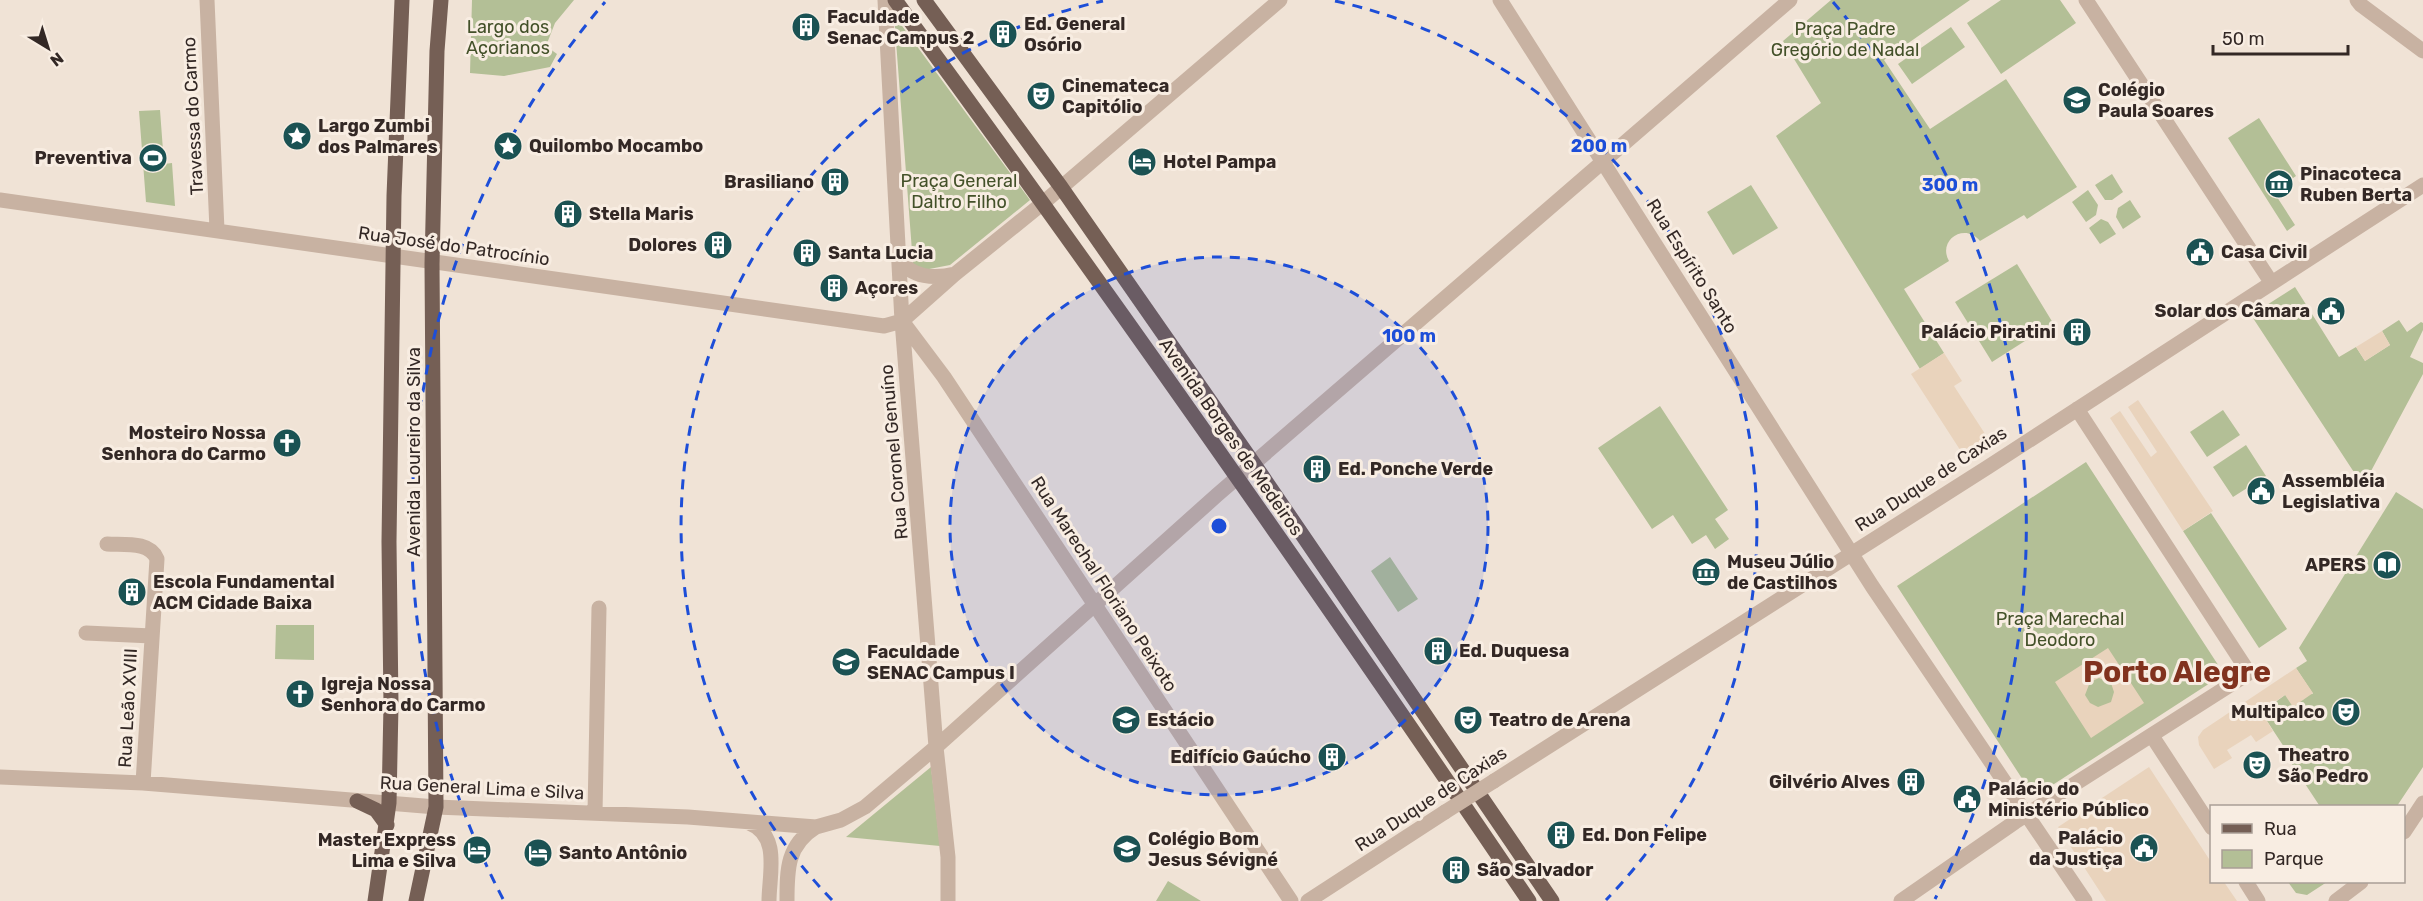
<svg xmlns="http://www.w3.org/2000/svg" width="2423" height="901" viewBox="0 0 2423 901" font-family="Rubik,sans-serif">
<style>
.green{fill:#b3bf96}
.plaza{fill:#e9d3bc;fill-rule:evenodd}
.lines{fill:none;stroke-linecap:round;stroke-linejoin:round}
.minor{stroke:#c8b2a2;stroke-width:15}
.major{stroke:#755f55;stroke-width:15}
.minor-bridge{stroke:#c8b2a2;stroke-width:15}
.ring{fill:none;stroke:#1d4ed8;stroke-width:3;stroke-dasharray:10 8}
.labels{text-anchor:middle;stroke-width:6;stroke-linejoin:round;paint-order:stroke}
.poi-label{font-size:18px;font-weight:bold;fill:#332825;stroke:#f8ede2;text-anchor:start}
.park-label{font-size:18px;fill:#435129;stroke:#f8ede2}
.street-label{font-size:18px;fill:#332825;stroke:#f8ede2}
.town-label{font-size:30px;font-weight:bold;fill:#81321e;stroke:#f8ede2}
.centre{fill:#1d4ed8;stroke:#f8ede2;stroke-width:3}
.ring-label{font-size:18px;text-anchor:middle;font-weight:bold;fill:#1d4ed8;stroke:#f8ede2;stroke-width:6;stroke-linejoin:round;paint-order:stroke}
</style>
<rect width="100%" height="100%" fill="#f0e3d6"/>
<path class="green" d="M472,0H574L555,23L546,46L557,54L550,67L504,76L470,73Z
M1831,0H1970L1884,60L1930,129L2006,79L2077,187L2027,219L2024,215L1980,241C1965,222 1937,240 1949,261L1904,289L1944,353L1920,369L1776,136L1821,103L1783,41Z
M2001,0H2060L2076,23L2001,74L1967,23Z
M894,15L1030,200L950,265L924,270L913,264Z
M1951,27L1965,47L1912,84L1898,64Z
M160,110L164,164L172,163L175,206L146,202L139,111Z
M2259,118L2296,176L2284,184L2288,190L2277,197L2295,225L2287,231L2228,138Z
M2112,174L2123,192L2112,200H2105L2095,185Z
M1751,185L1778,228L1733,255L1707,212Z
M2088,190L2098,205L2096,215L2086,222L2072,202Z
M2130,200L2141,217L2123,229L2116,217L2118,208Z
M2101,219L2108,222L2116,234L2100,244L2089,228Z
M2017,264L2053,323L1992,362L1955,302Z
M2295,287L2339,357L2356,347L2365,361L2390,345L2382,331L2399,320L2407,332L2421,322L2423,323V330L2410,357L2423,363V374L2363,486L2251,315Z
M1660,406L1728,510L1715,519L1729,539L1715,549L1706,535L1692,544L1673,515L1652,529L1598,448Z
M2223,410L2240,435L2207,457L2190,432Z
M2246,445L2266,476L2233,497L2213,467Z
M2086,462L2224,674L2034,797L1897,586Z
M2396,492L2423,509V767L2397,806H2323L2319,805L2290,761L2292,759L2265,718L2268,716L2270,706L2285,695L2313,694L2296,668L2307,661L2299,648Z
M2211,513L2287,629L2259,648L2183,531Z
M1390,557L1418,599L1398,612L1371,571Z
M276,625H314V660L275,659Z
M931,767L940,846L846,837Z
M1168,881L1201,901H1156Z
M2288,882H2327L2307,895L2296,893Z"/>
<path class="plaza" d="M2382,331L2390,345L2365,361L2356,347Z
M1944,353L1962,381L1954,386L1989,440L1964,456L1911,374Z
M2138,400L2213,511L2183,531L2110,418L2120,411L2151,457L2157,452L2128,407Z
M2108,648L2144,703L2091,738L2055,682ZM2099,678L2111,683L2114,692L2111,702L2098,707L2090,703L2085,695L2090,682Z
M2296,668L2313,693L2293,707L2285,695L2270,705L2268,716L2265,718L2273,731L2256,742L2251,735L2227,750L2232,758L2214,769L2199,745L2198,737L2203,730Z
M2149,767L2211,862L2212,882H2224L2237,901H2106L2058,827Z"/>
<g class="lines">
<path class="minor" d="M207,0L217,230
M885,0L902,321L936,747L948,857V901
M1500,0L1872,586L2085,901
M2086,0L2271,282
M2357,0L2361,5L2423,51
M0,200L884,326L902,321L955,274L1043,203L1280,0
M900,259C911,278 935,279 955,274
M902,321L944,377L1291,901
M107,544C124,545 150,541 157,559L143,783
M86,633L152,636
M2152,736L2212,828
M0,777L143,783L436,807L688,817L816,827L841,820L865,807L936,747L1217,495L1790,0
M1494,781L1988,467L2423,185
M595,813L599,608
M749,823C781,835 769,875 769,901
M2404,832L2423,803
M2246,882L2258,901
M787,901C787,869 787,845 816,827
M1308,901L1445,812
M1901,901L2015,822L2249,673L2077,409
M2336,901L2361,882"/>
<path class="major" d="M895,0C1112,296 1323,597 1529,901
M924,0L1061,187L1254,464L1552,901
M357,801L376,810L387,825
M375,901L389,803L391,705L389,542L394,196L402,0
M416,901L436,807L432,264L437,51L441,0"/>
<path class="minor-bridge" d="M1445,812L1494,781"/>
</g>
<circle cx="1219" cy="526" r="269" fill="#1d4ed8" fill-opacity=".12"/>
<g class="ring">
<circle cx="1219" cy="526" r="269"/>
<path d="M832 900A538 538 0 0 1 1103 1M1335 1A538 538 0 0 1 1606 900"/>
<path d="M503 899A807 807 0 0 1 605 2M1833 2A807 807 0 0 1 1935 899"/>
</g>
<defs>
<g id="building-disc" transform="scale(1.5)"><circle r="9.5" fill="#1b5253" stroke="#f8ede2"/><path d="M-4-6H4V6H1V3H-1V6H-4ZM-2.5-4.3h1.7v1.8h-1.7ZM.8-4.3h1.7v1.8H.8ZM-2.5-1h1.7V.8h-1.7ZM.8-1h1.7V.8H.8Z" fill="#fff"/></g>
<g id="theatre-disc" transform="scale(1.5)"><circle r="9.5" fill="#1b5253" stroke="#f8ede2"/><path d="M-5-5.5Q0-4 5-5.5V0Q5 5 0 6Q-5 5-5 0ZM-3.3-2.5H-1v1.5H-3.3ZM1-2.5H3.3v1.5H1ZM-2.8 1Q0 5.5 2.8 1Z" fill="#fff"/></g>
<g id="school-disc" transform="scale(1.5)"><circle r="9.5" fill="#1b5253" stroke="#f8ede2"/><path d="M0-5L7-2L0 1L-7-2ZM-4 1L0 2.5L4 1V4Q0 6-4 4Z" fill="#fff"/></g>
<g id="sight-disc" transform="scale(1.5)"><circle r="9.5" fill="#1b5253" stroke="#f8ede2"/><path d="M0-6L1.8-2.2L6-1.7L2.9 1.2L3.7 5.4L0 3.3L-3.7 5.4L-2.9 1.2L-6-1.7L-1.8-2.2Z" fill="#fff"/></g>
<g id="stadium-disc" transform="scale(1.5)"><circle r="9.5" fill="#1b5253" stroke="#f8ede2"/><path d="M0-5a6.5 5 0 1 0 0 10a6.5 5 0 1 0 0-10ZM-3.5-1.8h7v3.6h-7Z" fill="#fff"/></g>
<g id="hotel-disc" transform="scale(1.5)"><circle r="9.5" fill="#1b5253" stroke="#f8ede2"/><path d="M-6-4.5h1.5V1H6V5H4.5V3h-9V5H-6ZM-4 0a1.8 1.8 0 1 1 3.6 0ZM.5 0V-2.5h3Q6-2.5 6 0Z" fill="#fff"/></g>
<g id="museum-disc" transform="scale(1.5)"><circle r="9.5" fill="#1b5253" stroke="#f8ede2"/><path d="M0-6L6-3V-2H-6V-3ZM-5-1h2V3h-2ZM-1-1h2V3h-2ZM3-1h2V3H3ZM-6 4H6V6H-6Z" fill="#fff"/></g>
<g id="civic-disc" transform="scale(1.5)"><circle r="9.5" fill="#1b5253" stroke="#f8ede2"/><path d="M-.6-6.5H3V-4.5H.6V-3L4-1V1h2V6H-6V1h2V-1L-.6-3ZM-1.2 2.5V6h2.4V2.5Z" fill="#fff"/></g>
<g id="church-disc" transform="scale(1.5)"><circle r="9.5" fill="#1b5253" stroke="#f8ede2"/><path d="M-1.2-6h2.4v3.5h3.3v2.4h-3.3V6h-2.4V-.1h-3.3v-2.4h3.3Z" fill="#fff"/></g>
<g id="library-disc" transform="scale(1.5)"><circle r="9.5" fill="#1b5253" stroke="#f8ede2"/><path d="M-6-4Q-3-5.5-.7-3.5V5Q-3 3-6 4ZM6-4Q3-5.5 .7-3.5V5Q3 3 6 4Z" fill="#fff"/></g>
<g id="university-disc" transform="scale(1.5)"><circle r="9.5" fill="#1b5253" stroke="#f8ede2"/><path d="M0-5L7-2L0 1L-7-2ZM-4 1L0 2.5L4 1V4Q0 6-4 4Z" fill="#fff"/></g>
</defs>
<g fill-rule="evenodd">
<use href="#building-disc" x="806" y="27"/>
<use href="#building-disc" x="1003" y="34"/>
<use href="#theatre-disc" x="1041" y="96"/>
<use href="#school-disc" x="2077" y="100"/>
<use href="#sight-disc" x="297" y="136"/>
<use href="#sight-disc" x="508" y="146"/>
<use href="#stadium-disc" x="153" y="158"/>
<use href="#hotel-disc" x="1142" y="162"/>
<use href="#building-disc" x="835" y="182"/>
<use href="#museum-disc" x="2279" y="184"/>
<use href="#building-disc" x="568" y="214"/>
<use href="#building-disc" x="718" y="245"/>
<use href="#civic-disc" x="2200" y="252"/>
<use href="#building-disc" x="807" y="253"/>
<use href="#building-disc" x="834" y="288"/>
<use href="#civic-disc" x="2331" y="311"/>
<use href="#building-disc" x="2077" y="332"/>
<use href="#church-disc" x="287" y="443"/>
<use href="#building-disc" x="1317" y="469"/>
<use href="#civic-disc" x="2261" y="491"/>
<use href="#library-disc" x="2387" y="565"/>
<use href="#museum-disc" x="1706" y="572"/>
<use href="#building-disc" x="132" y="592"/>
<use href="#building-disc" x="1438" y="651"/>
<use href="#university-disc" x="846" y="662"/>
<use href="#church-disc" x="300" y="694"/>
<use href="#theatre-disc" x="2346" y="712"/>
<use href="#university-disc" x="1126" y="720"/>
<use href="#theatre-disc" x="1468" y="720"/>
<use href="#building-disc" x="1332" y="757"/>
<use href="#theatre-disc" x="2257" y="765"/>
<use href="#building-disc" x="1911" y="782"/>
<use href="#civic-disc" x="1967" y="799"/>
<use href="#building-disc" x="1561" y="835"/>
<use href="#civic-disc" x="2144" y="848"/>
<use href="#school-disc" x="1127" y="849"/>
<use href="#hotel-disc" x="477" y="850"/>
<use href="#hotel-disc" x="538" y="853"/>
<use href="#building-disc" x="1456" y="870"/>
</g>
<g class="labels">
<g class="poi-label">
<text x="827" y="23">Faculdade<tspan x="827" dy="21">Senac Campus 2</tspan></text>
<text x="1024" y="30">Ed. General<tspan x="1024" dy="21">Osório</tspan></text>
<text x="1062" y="92">Cinemateca<tspan x="1062" dy="21">Capitólio</tspan></text>
<text x="2098" y="96">Colégio<tspan x="2098" dy="21">Paula Soares</tspan></text>
<text x="318" y="132">Largo Zumbi<tspan x="318" dy="21">dos Palmares</tspan></text>
<text x="529" y="152">Quilombo Mocambo</text>
<text x="132" y="164" text-anchor="end">Preventiva</text>
<text x="1163" y="168">Hotel Pampa</text>
<text x="2300" y="180">Pinacoteca<tspan x="2300" dy="21">Ruben Berta</tspan></text>
<text x="814" y="188" text-anchor="end">Brasiliano</text>
<text x="589" y="220">Stella Maris</text>
<text x="697" y="251" text-anchor="end">Dolores</text>
<text x="2221" y="258">Casa Civil</text>
<text x="828" y="259">Santa Lucia</text>
<text x="855" y="294">Açores</text>
<text x="2310" y="317" text-anchor="end">Solar dos Câmara</text>
<text x="2056" y="338" text-anchor="end">Palácio Piratini</text>
<text x="266" y="439" text-anchor="end">Mosteiro Nossa<tspan x="266" dy="21">Senhora do Carmo</tspan></text>
<text x="1338" y="475">Ed. Ponche Verde</text>
<text x="2282" y="487">Assembléia<tspan x="2282" dy="21">Legislativa</tspan></text>
<text x="1727" y="568">Museu Júlio<tspan x="1727" dy="21">de Castilhos</tspan></text>
<text x="2366" y="571" text-anchor="end">APERS</text>
<text x="153" y="588">Escola Fundamental<tspan x="153" dy="21">ACM Cidade Baixa</tspan></text>
<text x="1459" y="657">Ed. Duquesa</text>
<text x="867" y="658">Faculdade<tspan x="867" dy="21">SENAC Campus I</tspan></text>
<text x="321" y="690">Igreja Nossa<tspan x="321" dy="21">Senhora do Carmo</tspan></text>
<text x="2325" y="718" text-anchor="end">Multipalco</text>
<text x="1147" y="726">Estácio</text>
<text x="1489" y="726">Teatro de Arena</text>
<text x="2278" y="761">Theatro<tspan x="2278" dy="21">São Pedro</tspan></text>
<text x="1311" y="763" text-anchor="end">Edifício Gaúcho</text>
<text x="1890" y="788" text-anchor="end">Gilvério Alves</text>
<text x="1988" y="795">Palácio do<tspan x="1988" dy="21">Ministério Público</tspan></text>
<text x="1582" y="841">Ed. Don Felipe</text>
<text x="2123" y="844" text-anchor="end">Palácio<tspan x="2123" dy="21">da Justiça</tspan></text>
<text x="1148" y="845">Colégio Bom<tspan x="1148" dy="21">Jesus Sévigné</tspan></text>
<text x="456" y="846" text-anchor="end">Master Express<tspan x="456" dy="21">Lima e Silva</tspan></text>
<text x="559" y="859">Santo Antônio</text>
<text x="1477" y="876">São Salvador</text>
</g>
<g class="park-label">
<text x="508" y="33">Largo dos<tspan x="508" dy="21">Açorianos</tspan></text>
<text x="1845" y="35">Praça Padre<tspan x="1845" dy="21">Gregório de Nadal</tspan></text>
<text x="959" y="187">Praça General<tspan x="959" dy="21">Daltro Filho</tspan></text>
<text x="2060" y="625">Praça Marechal<tspan x="2060" dy="21">Deodoro</tspan></text>
</g>
<g class="street-label">
<text transform="translate(193 116) rotate(-93)" y="6">Travessa do Carmo</text>
<text transform="translate(454 246) rotate(8)" y="6">Rua José do Patrocínio</text>
<text transform="translate(1692 266) rotate(58)" y="6">Rua Espírito Santo</text>
<text transform="translate(1231 437) rotate(55)" y="6">Avenida Borges de Medeiros</text>
<text transform="translate(414 452) rotate(-90)" y="6">Avenida Loureiro da Silva</text>
<text transform="translate(894 452) rotate(-95)" y="6">Rua Coronel Genuíno</text>
<text transform="translate(1931 479) rotate(-33)" y="6">Rua Duque de Caxias</text>
<text transform="translate(1104 584) rotate(57)" y="6">Rua Marechal Floriano Peixoto</text>
<text transform="translate(128 708) rotate(-87)" y="6">Rua Leão XVIII</text>
<text transform="translate(482 788) rotate(3)" y="6">Rua General Lima e Silva</text>
<text transform="translate(1431 799) rotate(-33)" y="6">Rua Duque de Caxias</text>
</g>
<g class="town-label">
<text x="2177" y="682">Porto Alegre</text>
</g>
</g>
<circle cx="1219" cy="526" r="9" class="centre"/>
<g class="ring-label">
<text x="1599" y="152">200 m</text>
<text x="1950" y="191">300 m</text>
<text x="1409" y="342">100 m</text>
</g>
<rect x="2210" y="805" width="195" height="78" fill="#f8ede2" stroke="#a99e96" stroke-width="1.5"/>
<rect x="2222" y="824" width="30" height="9" fill="#755f55" stroke="#a99e96" stroke-width="1.5"/>
<text x="2264" y="835" font-size="18" fill="#332825">Rua</text>
<rect x="2222" y="850" width="30" height="18" fill="#b3bf96" stroke="#a99e96" stroke-width="1.5"/>
<text x="2264" y="865" font-size="18" fill="#332825">Parque</text>
<g transform="translate(48 48) rotate(142)" stroke="#f8ede2" stroke-width="4.5" paint-order="stroke">
<path d="M0-4.5L10 22L0 15L-10 22Z" fill="#332825"/>
<text y="-9" font-size="16" font-weight="bold" text-anchor="middle" fill="#332825">N</text>
</g>
<path d="M2213 45v9h135v-9" fill="none" stroke="#332825" stroke-width="3"/>
<text x="2222" y="45" font-size="18" fill="#332825" stroke="#f8ede2" stroke-width="4.5" paint-order="stroke">50 m</text>
</svg>
